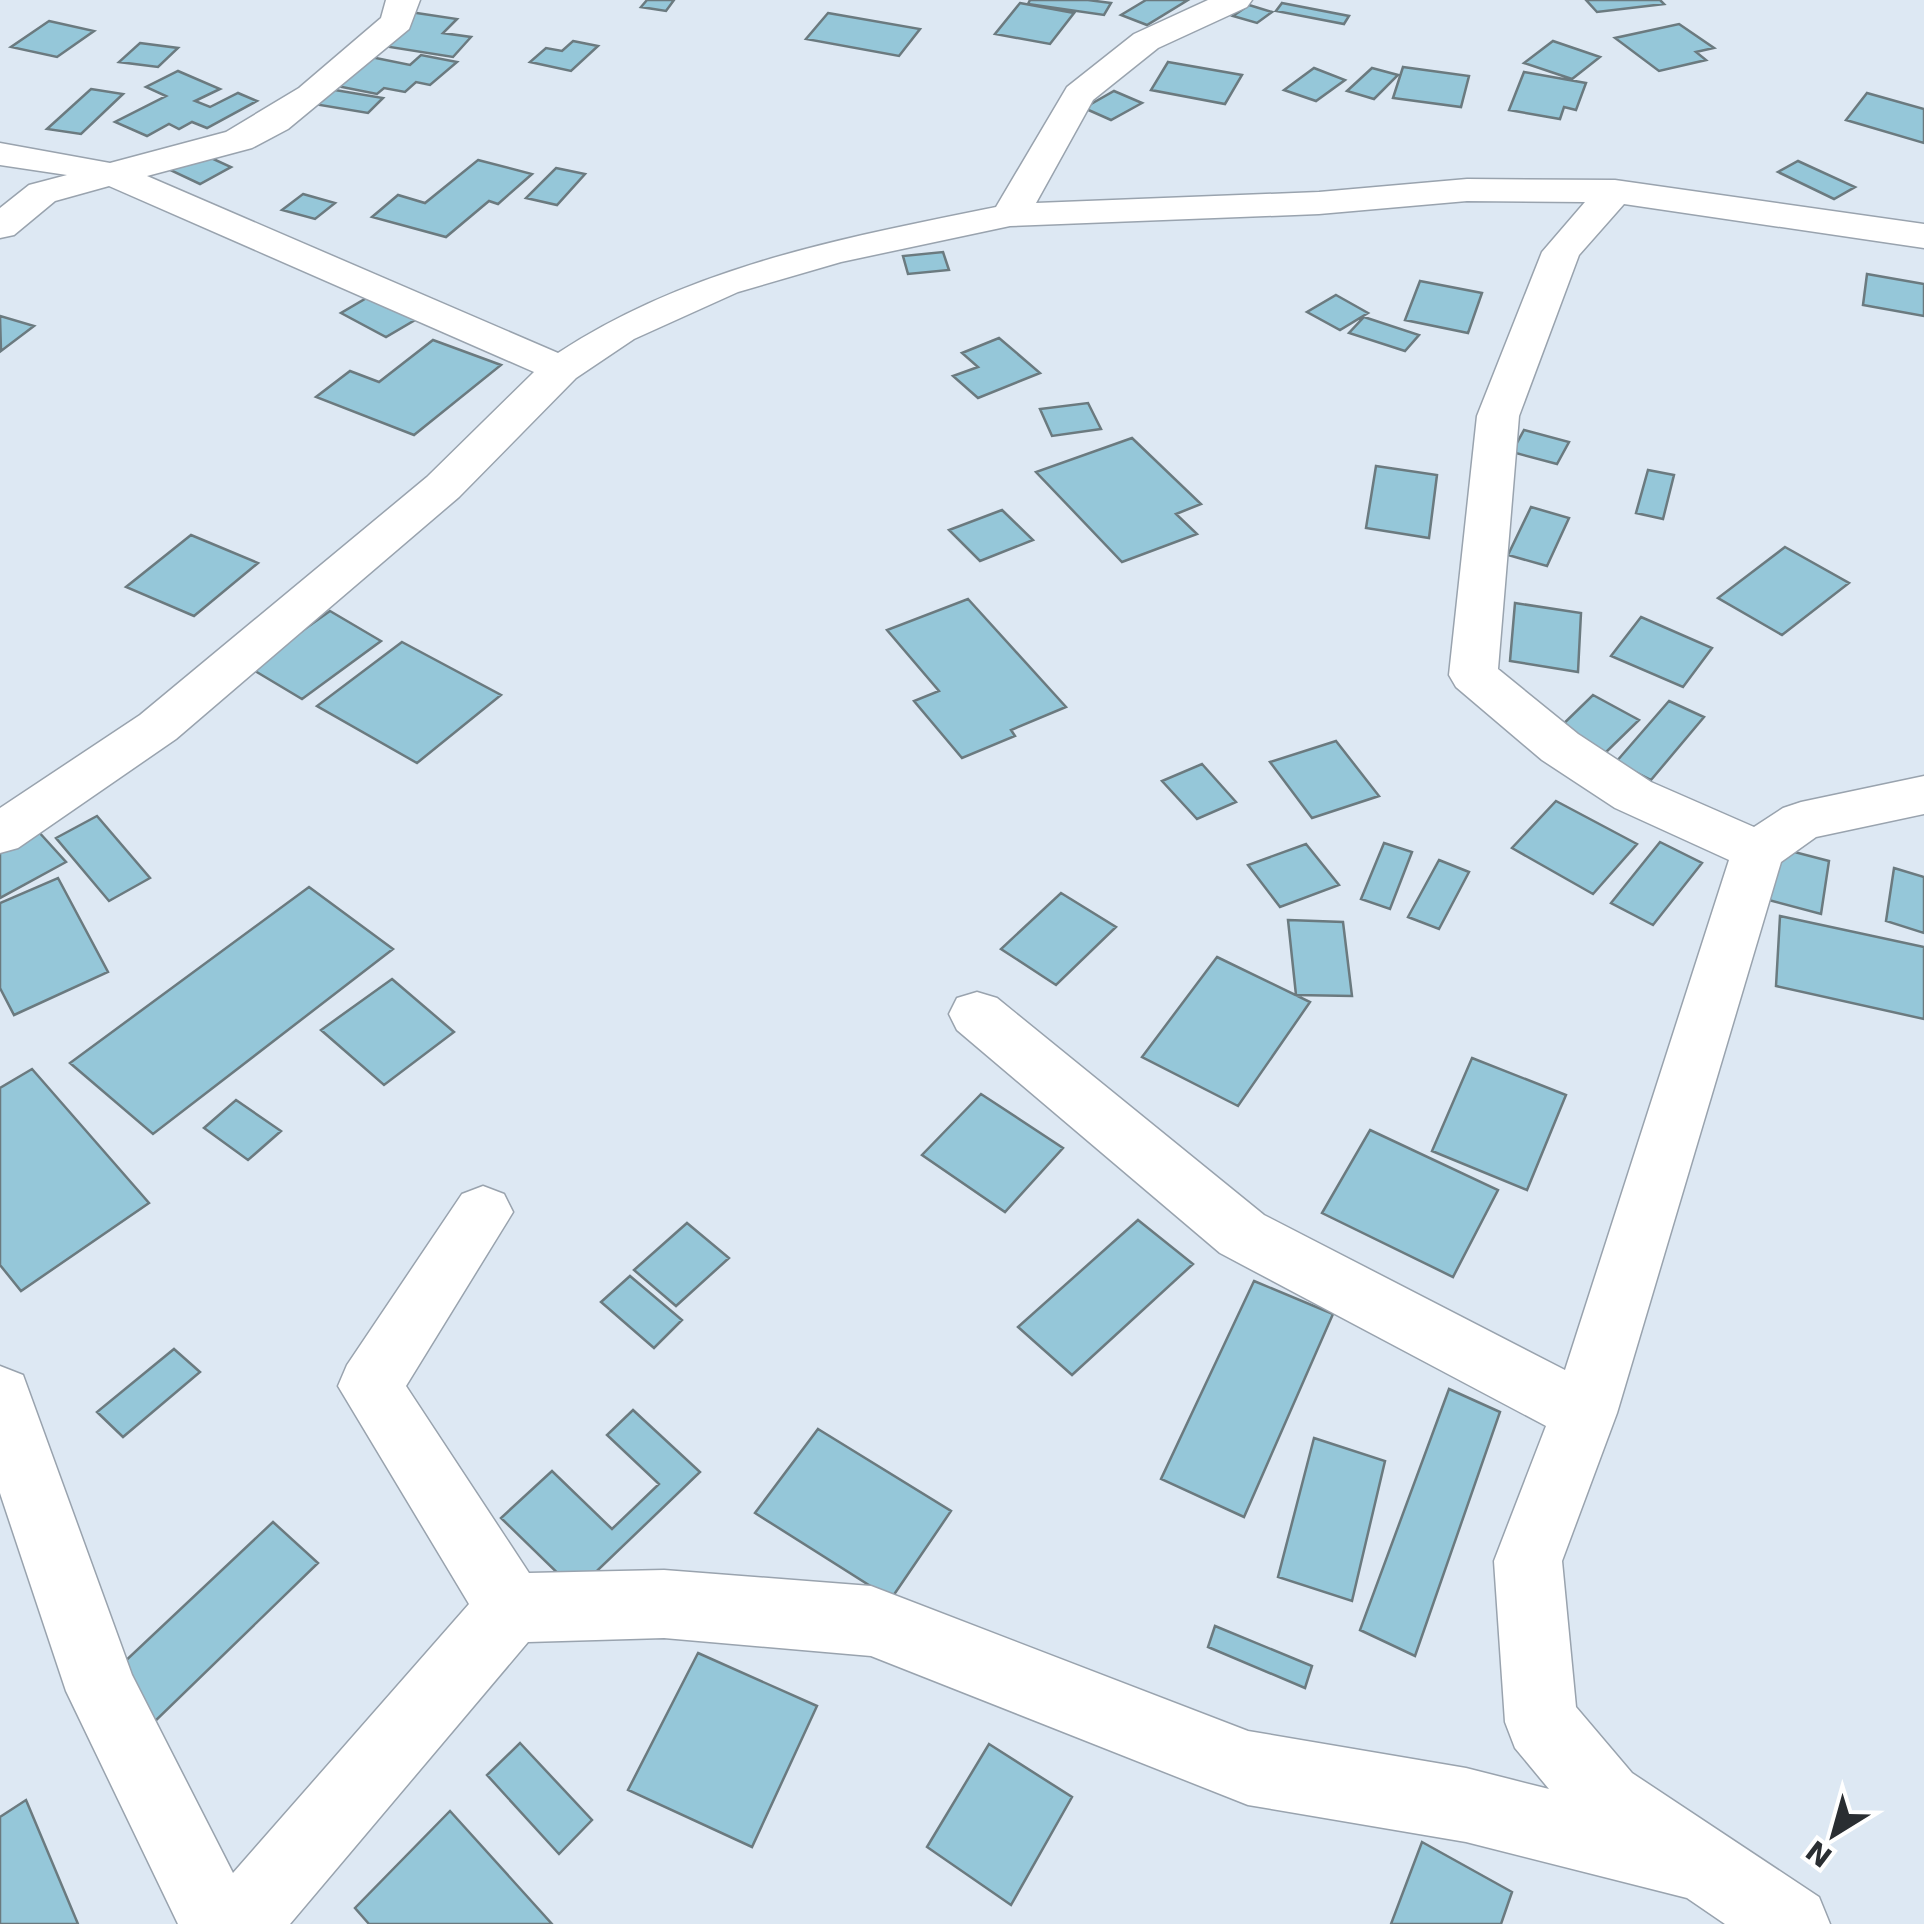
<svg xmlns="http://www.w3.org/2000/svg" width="1924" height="1924" viewBox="0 0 1924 1924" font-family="'DejaVu Sans',sans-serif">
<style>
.building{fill:#95c7d9;stroke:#6b7a7f;stroke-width:2.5}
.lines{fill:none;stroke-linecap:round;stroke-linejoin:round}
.minor-casing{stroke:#99a3ae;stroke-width:3}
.minor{fill:#fff;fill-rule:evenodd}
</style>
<rect width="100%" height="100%" fill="#dde8f3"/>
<path class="building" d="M647,0H674L666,11L641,7Z
M1030,0H1088L1111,3L1104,15L1028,4Z
M1146,0H1188L1147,25L1121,15Z
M1586,0H1660L1664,4L1597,12Z
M1020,3L1074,13L1050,44L995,34Z
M1282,3L1349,16L1344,24L1276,11Z
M1249,5L1272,12L1257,23L1233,16Z
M410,12L457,19L443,33L471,37L453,57L377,45Z
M828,13L920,29L899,56L806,39Z
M49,21L94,31L57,57L11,47Z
M1679,24L1714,48L1696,52L1706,60L1659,71L1615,38Z
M573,41L598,46L571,71L530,62L546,48L562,51Z
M1553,41L1600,57L1572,79L1524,63Z
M140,43L178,48L158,67L119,62Z
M361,55L410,65L421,55L457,62L430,85L416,82L405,92L384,88L377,94L327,84Z
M1168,62L1242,75L1225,104L1151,90Z
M1403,67L1469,76L1461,107L1393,98Z
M1314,68L1345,80L1316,101L1284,90Z
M1372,68L1398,75L1374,99L1347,91Z
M178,71L220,89L195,101L210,107L238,93L257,101L207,128L192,122L179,129L169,124L147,136L115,122L166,96L146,87Z
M1524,72L1586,83L1576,110L1564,107L1560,119L1509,110Z
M323,88L383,98L368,113L308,103Z
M91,89L123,94L81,134L47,129Z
M1114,91L1142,103L1111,120L1084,108Z
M1867,93L1924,109V143L1846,120Z
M198,152L231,167L200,184L168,169Z
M478,160L532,174L498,204L489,201L446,237L372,217L398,195L425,203Z
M1798,161L1855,187L1834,199L1778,172Z
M556,168L585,174L557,205L526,198Z
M303,194L335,203L315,219L282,210Z
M943,252L949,270L908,274L903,256Z
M1867,274L1924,284V316L1863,305Z
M1420,281L1482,293L1468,333L1405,320Z
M1336,295L1368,313L1340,330L1307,312Z
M370,296L415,320L386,337L341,313Z
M0,316L34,326L1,351Z
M1364,317L1419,335L1405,351L1349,333Z
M999,338L1040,373L978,398L953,376L978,367L962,353Z
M433,340L501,365L414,435L316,397L350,371L379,382Z
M1088,403L1101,429L1052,436L1040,409Z
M1524,430L1569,442L1557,464L1512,452Z
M1132,438L1201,504L1176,514L1197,534L1122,562L1036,472Z
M1376,466L1437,475L1429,538L1366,528Z
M1648,470L1674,475L1663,519L1636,513Z
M1531,507L1569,518L1547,566L1508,555Z
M1002,510L1033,540L980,561L949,530Z
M191,535L258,563L194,616L126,587Z
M1785,547L1849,583L1782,635L1718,598Z
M968,599L1066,707L1011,730L1015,736L962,758L914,701L939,691L887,630Z
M1515,603L1581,613L1578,672L1510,661Z
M330,611L381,641L302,699L250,668Z
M1641,617L1712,648L1683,687L1611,656Z
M402,642L501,695L417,763L317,706Z
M1593,695L1639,720L1600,758L1554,733Z
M1669,701L1704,717L1651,780L1616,762Z
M1336,741L1379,796L1312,818L1270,762Z
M1202,764L1236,802L1197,819L1162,781Z
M1556,801L1637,844L1593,894L1512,848Z
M97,816L150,878L109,901L56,838Z
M37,830L66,862L0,898V850Z
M1660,842L1702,863L1653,925L1611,903Z
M1384,843L1412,852L1390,909L1361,899Z
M1306,844L1339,885L1280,907L1248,865Z
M1775,847L1829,861L1821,914L1765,899Z
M1439,860L1469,872L1439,929L1408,917Z
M1894,868L1924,877V933L1886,921Z
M58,878L108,972L14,1015L0,988V903Z
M309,887L393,949L153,1134L70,1063Z
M1061,893L1116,927L1056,985L1001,949Z
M1780,916L1924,947V1019L1776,986Z
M1288,920L1343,922L1352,996L1296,995Z
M1217,957L1310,1002L1238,1106L1142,1057Z
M392,979L454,1032L384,1085L321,1030Z
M1472,1058L1566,1095L1527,1190L1432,1151Z
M32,1069L149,1203L21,1291L0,1265V1088Z
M981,1094L1063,1148L1005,1212L922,1155Z
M236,1100L281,1131L248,1160L204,1128Z
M1370,1130L1498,1190L1453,1277L1322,1213Z
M1138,1220L1193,1264L1072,1375L1018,1327Z
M687,1223L729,1258L676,1306L634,1270Z
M630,1276L682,1320L654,1348L601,1302Z
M1254,1281L1333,1314L1244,1517L1161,1479Z
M174,1349L200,1372L123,1437L97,1412Z
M1449,1389L1500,1412L1415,1656L1360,1630Z
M633,1410L700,1472L576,1591L501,1518L552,1471L612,1529L659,1484L607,1435Z
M818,1429L951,1511L891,1599L755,1513Z
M1314,1438L1385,1461L1352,1601L1278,1577Z
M273,1522L318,1563L148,1728L103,1682Z
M1215,1626L1312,1666L1305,1688L1208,1647Z
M698,1653L817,1706L752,1847L628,1790Z
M520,1743L592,1820L559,1854L487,1775Z
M989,1744L1072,1797L1011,1905L927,1847Z
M26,1800L78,1924H0V1817Z
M450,1811L552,1924H369L355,1908Z
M1422,1842L1512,1892L1501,1924H1391Z"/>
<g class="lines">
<g class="minor-casing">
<path id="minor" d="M386,0H420L409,29L288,129L252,148L147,176L558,353C690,266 844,238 996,207L1067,87L1134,34L1208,0H1252L1247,7L1158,48L1093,100L1036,203L1319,192L1467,179L1615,180L1924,224V248L1624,204L1579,255L1519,416L1498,669L1578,734L1651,782L1754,827L1783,808L1801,802L1924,776V814L1816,837L1781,862L1617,1413L1562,1561L1576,1707L1632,1773L1819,1897L1830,1924H1725L1687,1898L1466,1842L1248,1805L871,1656L664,1638L528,1642L290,1924H178L66,1691L0,1493V1366L23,1375L132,1675L233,1873L469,1604L338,1386L347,1365L462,1194L483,1186L504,1194L513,1212L406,1386L529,1573L664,1570L871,1586L1248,1731L1466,1768L1549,1789L1515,1748L1505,1722L1494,1561L1546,1426L1220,1253L957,1030L949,1014L957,998L977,992L997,998L1264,1215L1565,1370L1729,860L1615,808L1542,760L1456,687L1449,675L1477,416L1542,252L1585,202L1467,201L1319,214L1010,226L841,262L738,292L634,339L576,378L459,497L176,739L18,848L0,853V808L140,715L427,477L534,372L109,186L55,201L14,235L0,238V208L29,185L67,175L0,165V143L110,163L226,132L299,88L381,18Z"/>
</g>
<use href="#minor" class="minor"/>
</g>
<g transform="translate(1834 1834) rotate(217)" stroke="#ffffff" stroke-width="8" paint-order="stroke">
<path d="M0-8L18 38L0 25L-18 38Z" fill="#2a2e32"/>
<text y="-15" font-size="28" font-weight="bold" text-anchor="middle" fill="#2a2e32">N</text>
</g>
</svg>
